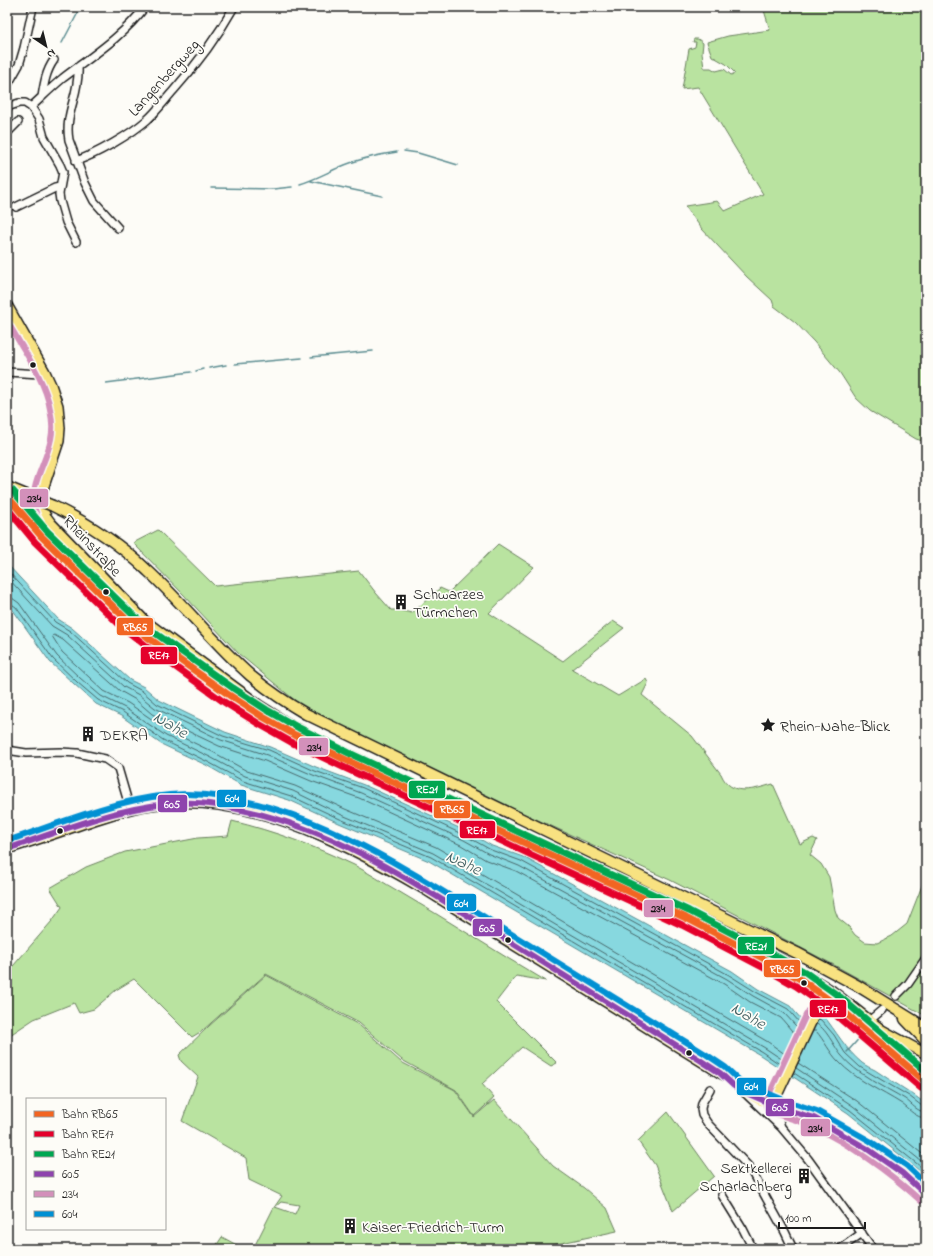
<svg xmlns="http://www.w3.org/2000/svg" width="933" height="1256" viewBox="0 0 933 1256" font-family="'Indie Flower',sans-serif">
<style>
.green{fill:#b9e3a0;stroke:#6a805e;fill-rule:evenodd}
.water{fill:#87d8df;stroke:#5c8d91}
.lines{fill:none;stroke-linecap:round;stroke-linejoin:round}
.shore{stroke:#47676a;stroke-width:1}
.stream{stroke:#5c8d91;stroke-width:1.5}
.minor-casing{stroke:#1c1c1c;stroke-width:10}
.major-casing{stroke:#1c1c1c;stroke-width:12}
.highway-casing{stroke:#1c1c1c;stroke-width:13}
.minor{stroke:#fdfcf7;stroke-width:7}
.major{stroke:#f8e281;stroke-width:9}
.highway{stroke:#f8e281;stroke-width:10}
.highway-bridge-casing{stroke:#1c1c1c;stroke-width:13;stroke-linecap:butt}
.highway-bridge{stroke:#f8e281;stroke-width:10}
.bus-1-casing{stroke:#fdfcf7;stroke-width:9}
.bus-2-casing{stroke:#fdfcf7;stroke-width:9}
.bus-3-casing{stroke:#fdfcf7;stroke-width:9}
.bus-1{stroke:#8e44ad;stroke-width:6}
.bus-2{stroke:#d390ba;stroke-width:6}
.bus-3{stroke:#0090d3;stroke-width:6}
.rail-1-casing{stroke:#fdfcf7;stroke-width:10}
.rail-2-casing{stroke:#fdfcf7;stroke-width:10}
.rail-3-casing{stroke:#fdfcf7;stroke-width:10}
.rail-1{stroke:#f26522;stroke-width:7}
.rail-2{stroke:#e4002b;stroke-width:7}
.rail-3{stroke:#00a651;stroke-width:7}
.bus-dot{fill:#1c1c1c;stroke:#fdfcf7;stroke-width:1.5}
.labels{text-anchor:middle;stroke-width:3.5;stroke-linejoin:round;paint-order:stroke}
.street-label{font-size:16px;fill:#1c1c1c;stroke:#fdfcf7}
.poi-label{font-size:16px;fill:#1c1c1c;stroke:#fdfcf7;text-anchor:start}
.water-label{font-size:17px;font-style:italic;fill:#415e60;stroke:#fdfcf7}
.line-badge{stroke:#fdfcf7;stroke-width:1.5}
.badge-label{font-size:11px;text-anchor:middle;font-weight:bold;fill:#fff}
.pale-badge-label{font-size:11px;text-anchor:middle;font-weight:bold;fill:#111}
</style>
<rect width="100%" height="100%" fill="#fdfcf7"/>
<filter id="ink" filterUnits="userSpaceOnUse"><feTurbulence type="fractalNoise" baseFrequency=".025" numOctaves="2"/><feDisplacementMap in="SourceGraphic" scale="8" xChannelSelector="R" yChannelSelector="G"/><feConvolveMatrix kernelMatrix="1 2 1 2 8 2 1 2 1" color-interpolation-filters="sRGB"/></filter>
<g filter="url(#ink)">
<path class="green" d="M763,7H926V442L916,439L870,411L856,398L840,373L814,342L795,322L774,306L772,300L747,277L702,229L685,206L717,201L725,211L763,194L698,87L682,89L689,49L695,47L696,42H693L694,39H698L703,43L702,53L704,68H711L716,71L724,69L731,75L735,73L726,64L712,56L707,42L728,36L770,30Z
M158,530L215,586L359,571L376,593L391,610H398L412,613L440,588L449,592L498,544L534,567L489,613L563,661L613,621L624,628L572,669L618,696L646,679L648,683L642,695L692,736L721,774C731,798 755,789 773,784L800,844L813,838L817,840L810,855L821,864L829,877L835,910L838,918L849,927L855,935L865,942L877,943L892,936L907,924L923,883L926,877V1016L834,965L670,880L472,790L303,707L239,654L184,595L133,543Z
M232,821C274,831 314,846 354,865C369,873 384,883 398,891C448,920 496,952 546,981L516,976L496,1002L557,1063L551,1066L522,1047L482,1084L494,1098L474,1116L456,1090L402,1060L359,1023L266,974L202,1031L192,1037L134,979L116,990L94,1009L79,1013L74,1003L34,1019L7,1037V973L52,921L62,907L50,888L86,867L125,852L198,838L228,836Z
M266,975L359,1025L401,1062L455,1090L474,1117L494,1100L553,1166L584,1188L607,1208L617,1231L543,1247V1249H253L273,1209L282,1196L249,1180L246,1158L182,1121L198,1077L181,1061L179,1055L209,1026ZM281,1202L299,1205L295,1214L275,1207Z
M668,1112L714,1176L673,1211L655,1165L638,1141Z
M222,1237L244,1249H214Z"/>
<path class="water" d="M7,564L58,619L72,628L130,680L144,687L159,700L225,732L270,747L316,767L364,785L468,832L492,846L523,857L732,971L758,989L790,1006L802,1020L806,1015H823C836,1031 846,1050 862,1063C866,1066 871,1068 875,1070C892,1082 910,1091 926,1104V1176L848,1113L760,1055L429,861L339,823L289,800L241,785L206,765L161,744L121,716L96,704L50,662L13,610L7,605Z"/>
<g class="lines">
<path class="shore" d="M7,570L55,622L70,631L127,683L142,691L157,704L223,736L269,750L315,771L363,788L466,836L491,850L521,861L729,975L756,992L788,1009L799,1022L805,1023
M7,577L52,626L67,635L124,687L139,695L155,708L221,740L267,755L313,775L361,793L464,840L489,854L519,866L727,979L753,996L784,1013L796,1026L802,1029
M7,598H12L19,603L57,656L80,678L101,696L125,708L166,736L210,757L245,776L293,791L342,815L433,853L765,1048L786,1062
M7,603H10L16,607L53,659L77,682L98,700L123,712L163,740L208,762L243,781L291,796L340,819L431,857L762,1052L784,1067
M819,1019L821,1020L834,1035L845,1053L860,1067L885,1082L909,1096L922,1106L926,1107
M816,1024C825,1026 835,1048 841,1055C856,1074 885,1087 905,1099C912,1104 917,1112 926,1112
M813,1031H816C824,1040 830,1053 838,1061C857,1081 880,1090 902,1104C910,1110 916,1118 926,1118
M789,1057L768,1042L436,847L345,809L295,786L247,771L213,752L169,731L128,703L104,691L62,652L52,636L54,635L63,640L120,691L136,700L152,714L219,746L265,761L311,781L359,798L461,845L486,860L516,871L724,984L750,1002L781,1018L792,1031L799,1034
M798,1063L857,1101L926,1157
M796,1068L853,1106L926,1165
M794,1073L850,1110L926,1171"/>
<path class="stream" d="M62,43L81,7
M404,151L418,153L458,165
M311,181L382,196
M300,184C314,180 326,173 340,167C358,159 378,155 397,152
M211,188L273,189L292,187
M311,357L373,351
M235,364L302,358
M209,368L226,365
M196,371L203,369
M106,383L191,372
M847,1052L863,1034"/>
<g class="minor-casing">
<path id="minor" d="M78,68C80,93 64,114 69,140L85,183L94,201L118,228
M7,86L19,65L24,48L33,7
M42,97C44,84 46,71 54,60
M7,107L19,103H25L31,107L39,119L44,137L60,165L63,172L59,194L60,201L66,222L76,242
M31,107C42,97 52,87 63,78C92,56 123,36 145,7
M7,133L18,122
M76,161C97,154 131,134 147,120C157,111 165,100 174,90C198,63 216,39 234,7
M16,207L55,188L60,187
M7,372L40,374L45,372
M7,750L26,753L61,752L77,753L105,759L118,768L130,809
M896,996L908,984L926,958
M869,1021L882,1010
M710,1089L702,1103L701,1109L702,1115L708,1124L749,1167L785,1232L793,1249
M748,1096L781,1127L808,1159L873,1249
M774,1105L781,1127
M722,1195L743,1229L753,1249
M840,1249L862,1233"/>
</g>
<g class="major-casing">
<path id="major" d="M7,305L45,372L51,385L58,406L60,428L59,441L42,492L41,502L45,515L51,523L144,620L259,705L286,722L318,740L757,946L784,961L831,990L882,1030L926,1054
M7,849C32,841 57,833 82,824C105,817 127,808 151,805C245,790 345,843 424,889L720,1073L750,1089L788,1104L866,1148L902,1173L926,1195
M746,1093L760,1100L793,1112
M774,1105L778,1093L813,1018L831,990"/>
</g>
<g class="highway-casing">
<path id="highway" d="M53,506C88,523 120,544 148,571C184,604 214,644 251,676C268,690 287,703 306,714L797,953L858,986L926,1028
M905,1019L926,1041"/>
</g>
<use href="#minor" class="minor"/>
<use href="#major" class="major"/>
<use href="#highway" class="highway"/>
<g class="highway-bridge-casing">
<path id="highway-bridge" d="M7,487L53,506"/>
</g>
<use href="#highway-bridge" class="highway-bridge"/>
<g class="bus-1-casing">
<path id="bus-1" d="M7,849C65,830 123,804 185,803C204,802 224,806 242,810C339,830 424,889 507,940C571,980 636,1020 700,1060L720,1073L734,1086L744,1092L781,1108L814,1118L866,1148L902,1173L926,1195"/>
</g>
<g class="bus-2-casing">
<path id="bus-2" d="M7,321C21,346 46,381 50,409C52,418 53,430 51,439C44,473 19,495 45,529L139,626L254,711L314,747L753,953L827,997
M824,986L806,1015L771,1090L766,1105L767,1109L771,1112C784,1117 799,1120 812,1126C851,1145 888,1171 921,1201"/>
</g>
<g class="bus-3-casing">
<path id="bus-3" d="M7,841C65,822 124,795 186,794C298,794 418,876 510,933C575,973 639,1013 704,1053L725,1067L739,1080L748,1085L784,1100L817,1111L870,1141L907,1166L926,1184"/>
</g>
<use href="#bus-1" class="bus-1"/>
<use href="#bus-2" class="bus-2"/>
<use href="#bus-3" class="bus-3"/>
<g class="rail-1-casing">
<path id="rail-1" d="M7,496L41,536L127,620L150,639L229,695L263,717L295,735L346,760L686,918L770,962L800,979L835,1004L926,1082"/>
</g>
<g class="rail-2-casing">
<path id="rail-2" d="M7,508L35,542L121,626L145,645L224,702L259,724L291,742L343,767L682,925L766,969L796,986L830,1010L921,1088"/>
</g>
<g class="rail-3-casing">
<path id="rail-3" d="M13,491L47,531L132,614L155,633L233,688L267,710L299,728L349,753L689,911L774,955L805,972L840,997L926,1071"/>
</g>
<use href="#rail-1" class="rail-1"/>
<use href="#rail-2" class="rail-2"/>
<use href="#rail-3" class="rail-3"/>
</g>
</g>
<defs>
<g id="building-bare" transform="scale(1.2)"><path d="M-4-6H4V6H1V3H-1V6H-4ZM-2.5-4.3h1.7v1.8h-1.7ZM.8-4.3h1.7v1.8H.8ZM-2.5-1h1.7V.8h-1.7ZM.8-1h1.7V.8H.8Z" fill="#1c1c1c" stroke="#fdfcf7" stroke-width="2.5" paint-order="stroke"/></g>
<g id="sight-bare" transform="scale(1.2)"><path d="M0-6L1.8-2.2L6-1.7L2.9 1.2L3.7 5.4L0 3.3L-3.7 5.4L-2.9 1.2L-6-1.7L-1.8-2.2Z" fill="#1c1c1c" stroke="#fdfcf7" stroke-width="2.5" paint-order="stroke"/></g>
</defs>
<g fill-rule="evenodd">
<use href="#building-bare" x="401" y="602"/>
<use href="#sight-bare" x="768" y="725"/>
<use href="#building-bare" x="88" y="734"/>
<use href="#building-bare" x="804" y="1176"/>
<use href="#building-bare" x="350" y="1226"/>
</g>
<g class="bus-dot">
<circle cx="33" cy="365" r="3.5"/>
<circle cx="106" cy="592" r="3.5"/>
<circle cx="60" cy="831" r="3.5"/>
<circle cx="508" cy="940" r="3.5"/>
<circle cx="804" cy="983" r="3.5"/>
<circle cx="689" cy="1053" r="3.5"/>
</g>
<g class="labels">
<g class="street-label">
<text transform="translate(163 77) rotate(-48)" y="6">Langenbergweg</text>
<text transform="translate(93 545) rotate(47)" y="6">Rheinstraße</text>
</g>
<g class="poi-label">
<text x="413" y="599">Schwarzes<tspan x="413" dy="18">Türmchen</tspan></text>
<text x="780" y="731">Rhein-Nahe-Blick</text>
<text x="100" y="740">DEKRA</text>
<text x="792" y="1173" text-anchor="end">Sektkellerei<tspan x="792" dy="18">Scharlachberg</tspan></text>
<text x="362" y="1232">Kaiser-Friedrich-Turm</text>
</g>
<g class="water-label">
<text transform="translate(171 724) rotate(31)" y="6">Nahe</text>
<text transform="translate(464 862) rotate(25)" y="6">Nahe</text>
<text transform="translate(749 1015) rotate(31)" y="6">Nahe</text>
</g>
</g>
<g class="line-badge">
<rect x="19" y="488" width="30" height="20" rx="4" fill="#d390ba"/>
<rect x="116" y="617" width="38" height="19" rx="4" fill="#f26522"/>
<rect x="140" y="646" width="38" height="19" rx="4" fill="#e4002b"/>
<rect x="298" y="737" width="31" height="19" rx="4" fill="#d390ba"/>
<rect x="408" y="780" width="38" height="19" rx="4" fill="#00a651"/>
<rect x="216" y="789" width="31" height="19" rx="4" fill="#0090d3"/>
<rect x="157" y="794" width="31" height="19" rx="4" fill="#8e44ad"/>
<rect x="433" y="800" width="38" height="19" rx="4" fill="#f26522"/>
<rect x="459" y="820" width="37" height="19" rx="4" fill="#e4002b"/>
<rect x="446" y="893" width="31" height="19" rx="4" fill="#0090d3"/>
<rect x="643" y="899" width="31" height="19" rx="4" fill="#d390ba"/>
<rect x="472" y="918" width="31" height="19" rx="4" fill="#8e44ad"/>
<rect x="737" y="936" width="38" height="19" rx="4" fill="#00a651"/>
<rect x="763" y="959" width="38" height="19" rx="4" fill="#f26522"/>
<rect x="809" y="999" width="38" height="19" rx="4" fill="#e4002b"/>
<rect x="736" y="1077" width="31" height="19" rx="4" fill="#0090d3"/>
<rect x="765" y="1098" width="30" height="19" rx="4" fill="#8e44ad"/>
<rect x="800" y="1118" width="31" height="19" rx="4" fill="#d390ba"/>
</g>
<g class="badge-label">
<text x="135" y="631">RB65</text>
<text x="159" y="659">RE17</text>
<text x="427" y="793">RE21</text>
<text x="232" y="802">604</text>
<text x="172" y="808">605</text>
<text x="452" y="813">RB65</text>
<text x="477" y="834">RE17</text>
<text x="461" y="907">604</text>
<text x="487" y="932">605</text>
<text x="756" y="950">RE21</text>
<text x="782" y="973">RB65</text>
<text x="828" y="1013">RE17</text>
<text x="751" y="1090">604</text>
<text x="780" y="1111">605</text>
</g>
<g class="pale-badge-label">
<text x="34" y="502">234</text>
<text x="314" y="751">234</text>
<text x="658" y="912">234</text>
<text x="815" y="1132">234</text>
</g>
<rect width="933" height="1256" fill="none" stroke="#fdfcf7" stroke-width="24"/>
<rect x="12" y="12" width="909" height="1232" fill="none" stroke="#1c1c1c" stroke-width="1.5" filter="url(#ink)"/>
<rect x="26" y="1098" width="140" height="132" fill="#fdfcf7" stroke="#a3a29f"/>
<rect x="34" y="1111" width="20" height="6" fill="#f26522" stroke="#a3a29f"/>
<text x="62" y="1118" font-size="12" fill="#1c1c1c">Bahn RB65</text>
<rect x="34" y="1131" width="20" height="6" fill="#e4002b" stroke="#a3a29f"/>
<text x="62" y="1138" font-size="12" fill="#1c1c1c">Bahn RE17</text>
<rect x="34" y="1151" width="20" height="6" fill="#00a651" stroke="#a3a29f"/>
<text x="62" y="1158" font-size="12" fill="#1c1c1c">Bahn RE21</text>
<rect x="34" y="1171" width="20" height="6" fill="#8e44ad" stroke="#a3a29f"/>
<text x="62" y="1178" font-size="12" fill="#1c1c1c">605</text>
<rect x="34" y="1191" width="20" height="6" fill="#d390ba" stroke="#a3a29f"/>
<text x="62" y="1198" font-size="12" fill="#1c1c1c">234</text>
<rect x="34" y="1211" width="20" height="6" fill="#0090d3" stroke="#a3a29f"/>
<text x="62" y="1218" font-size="12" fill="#1c1c1c">604</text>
<g transform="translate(46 46) rotate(145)" stroke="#fdfcf7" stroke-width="3" paint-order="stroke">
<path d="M0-3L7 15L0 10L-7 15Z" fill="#1c1c1c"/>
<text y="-6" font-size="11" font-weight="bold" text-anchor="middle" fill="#1c1c1c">N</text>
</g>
<path d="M779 1222v6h86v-6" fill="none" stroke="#1c1c1c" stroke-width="2"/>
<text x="785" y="1222" font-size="12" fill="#1c1c1c" stroke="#fdfcf7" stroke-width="3" paint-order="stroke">100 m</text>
</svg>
